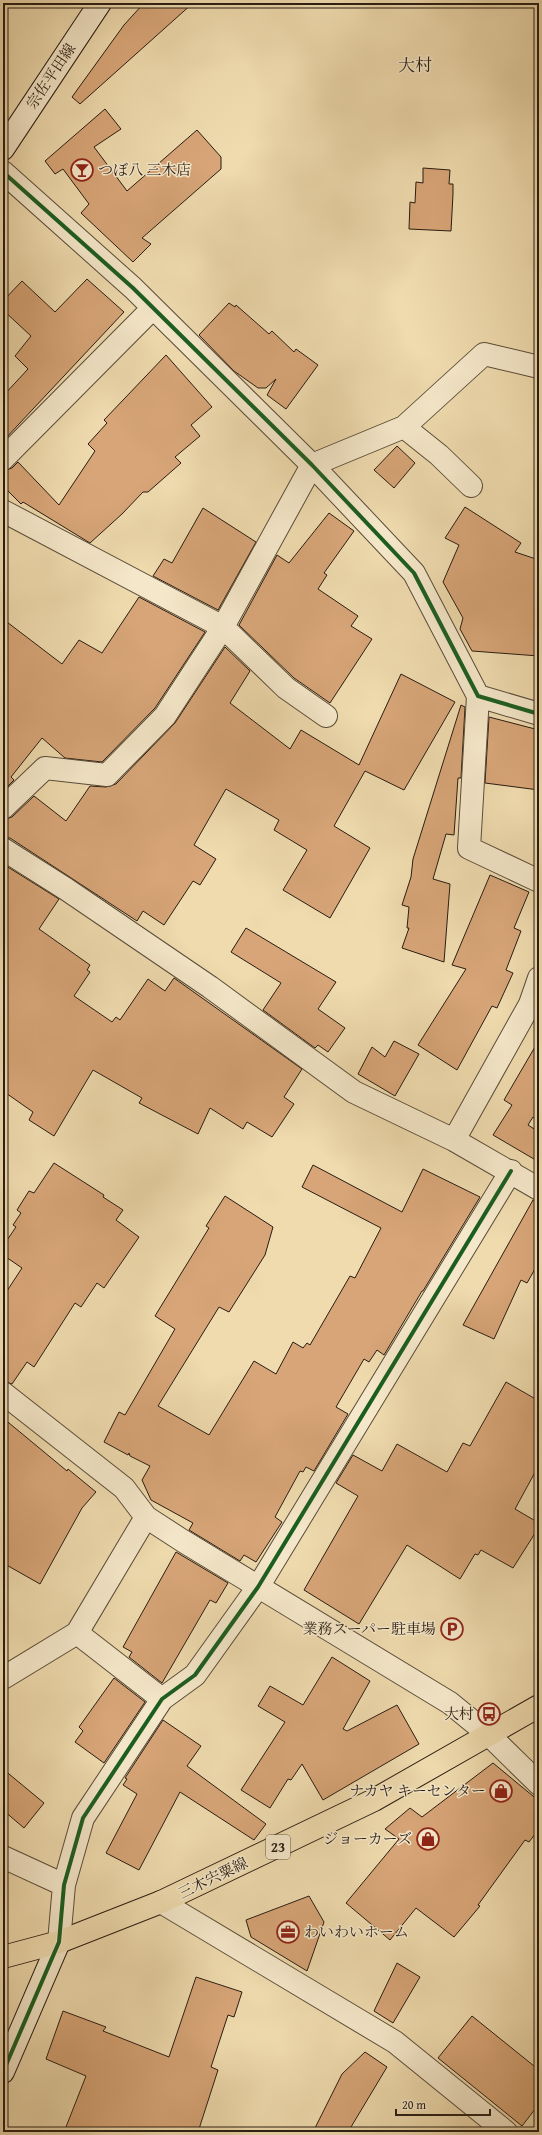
<svg xmlns="http://www.w3.org/2000/svg" width="542" height="2135" viewBox="0 0 542 2135" font-family="'Gentium Book Plus','Noto Serif JP',serif">
<style>
.building{fill:#d7a577;stroke:#291c12}
.lines{fill:none;stroke-linecap:round;stroke-linejoin:round}
.street-casing{stroke:#5a4c39;stroke-width:24}
.secondary-casing{stroke:#291c12;stroke-width:24}
.primary-casing{stroke:#291c12;stroke-width:24}
.street{stroke:#f5e8ca;stroke-width:22}
.secondary{stroke:#f5e8ca;stroke-width:22}
.primary{stroke:#efdbae;stroke-width:22}
.cycleway-casing{stroke:#f5e8ca;stroke-width:6}
.cycleway{stroke:#1b5e20;stroke-width:4}
.labels{text-anchor:middle;stroke-width:3;stroke-linejoin:round;paint-order:stroke}
.shield{fill:#f5e8ca;stroke:#665949;stroke-width:1}
.shield-label{font-size:14px;font-weight:bold;fill:#291c12}
.street-label{font-size:15px;fill:#291c12;stroke:#f5e8ca}
.poi-label{font-size:15px;fill:#291c12;stroke:#f5e8ca;text-anchor:end}
.quarter-label{font-size:17px;fill:#291c12;stroke:#f5e8ca}
</style>
<rect width="100%" height="100%" fill="#efdbae"/>
<filter id="stains"><feTurbulence type="fractalNoise" baseFrequency=".005" numOctaves="4"/><feColorMatrix values="0 0 0 0 .2 0 0 0 0 .09 0 0 0 0 .02 0 0 0 .5 -.17"/></filter>
<radialGradient id="worn" r=".72"><stop offset=".6" stop-color="#630" stop-opacity="0"/><stop offset="1" stop-color="#630" stop-opacity=".3"/></radialGradient>
<path class="building" d="M144,3H193L80,104L72,97L124,25Z
M105,109L121,129L94,147L127,191L197,130L221,157V169L142,238L151,244L133,262L81,213L89,204L63,169L55,174L45,161Z
M423,168L450,170L449,184H453V194L451,231L409,229L410,202L415,203L416,182L423,183Z
M87,279L124,312L3,441V396L28,369L15,356L31,336L3,310V301L22,281L55,312Z
M229,303L235,307L236,305L269,334L272,331L294,352L296,349L318,365L286,409L267,395L276,379L266,388H258L234,371L199,335Z
M166,355L212,407L191,425L200,436L175,457L181,463L148,492H143L122,514L90,543L23,502L21,504L3,486V471L12,468L18,462L59,505L95,451L88,444L107,423L104,420Z
M397,446L415,463L394,488L374,470Z
M465,507L521,543L515,552L539,560V656L472,651L460,629L463,618L443,582L459,545L445,538Z
M203,508L256,542L218,610L153,576L164,559L172,563Z
M329,513L354,531L324,573L327,575L318,589L358,616L351,626L372,639L330,703L294,678L239,625L277,555L289,563Z
M139,597L205,632L155,708L102,762L65,758L42,738L11,777L14,780L3,791V619L62,664L79,640L102,653Z
M225,647L250,671L230,703L290,749L301,730L359,765L401,674L455,702L404,790L365,771L334,826L370,848L330,918L283,890L307,850L274,830L279,820L226,789L194,845L216,859L200,885L193,881L164,925L143,911L137,921L10,838L3,837V820L12,817L34,796L66,821L90,786L106,787L116,784L175,723Z
M461,705L465,707L461,778H458L454,835L446,834L433,879L450,884L444,962L402,948L409,928H407L409,907L402,905L411,877L413,859Z
M489,717L539,730V790L485,783Z
M3,864L59,899L39,929L90,965L87,970L90,972L74,996L112,1022L116,1017L120,1020L148,979L165,991L174,978L302,1069L284,1097L294,1104L272,1137L247,1122L243,1129L210,1108L198,1134L139,1103L142,1098L93,1070L54,1136L29,1120L33,1112L3,1091Z
M490,875L529,892L514,928L521,931L506,970L513,973L497,1008L492,1006L457,1070L418,1045L466,969L452,965Z
M246,928L336,982L318,1009L345,1028L328,1052L318,1045L315,1048L263,1010L281,983L231,952Z
M539,1040V1121L533,1117L528,1125L539,1132V1162L493,1135L512,1105L504,1100Z
M394,1041L419,1054L395,1096L358,1074L372,1047L385,1057Z
M54,1163L104,1195L103,1197L123,1210L116,1220L139,1237L104,1288L97,1283L81,1307L75,1303L34,1367L27,1362L12,1384L3,1381V1297L22,1268L3,1255V1246L16,1227L13,1225L21,1213L17,1210L29,1191L34,1193Z
M313,1165L402,1212L423,1169L480,1197L423,1291H422L384,1355L377,1350L369,1362L364,1359L336,1407L348,1414L314,1471L306,1467L303,1472L300,1471L275,1517L282,1522L256,1562L244,1555L240,1561L189,1530L193,1523L151,1500L142,1480L150,1466L130,1456L129,1453L128,1455L104,1442L119,1412L125,1415L175,1329L155,1316L209,1228L206,1226L225,1196L273,1227L265,1255L229,1312L219,1307L158,1406L209,1435L254,1361L276,1374L293,1342L303,1348L307,1343L310,1345L350,1276L355,1278L381,1228L302,1187Z
M533,1200L539,1201V1262L527,1283L521,1280L494,1339L463,1325Z
M506,1382L539,1401V1465L515,1509L539,1523V1527L513,1568L481,1550L478,1555L475,1554L460,1579L407,1545L359,1624L304,1590L358,1496L336,1483L353,1455L382,1471L397,1444L447,1472L463,1443L470,1446Z
M3,1418L67,1471L68,1469L96,1492L82,1508L40,1584L3,1563Z
M176,1552L228,1583L216,1603L210,1600L162,1683L129,1657L132,1652L123,1647Z
M332,1657L370,1681L343,1729L347,1731L397,1705L419,1744L323,1800L302,1764L291,1780L288,1779L270,1808L241,1790L285,1722L258,1706L270,1686L303,1705Z
M114,1678L145,1702L104,1763L75,1742L83,1731L79,1727Z
M163,1720L201,1746L187,1766L266,1824L254,1840L180,1792L139,1870L106,1853L137,1794L123,1785L127,1779L125,1778Z
M493,1763L539,1801V1829L529,1842L525,1840L478,1905L480,1906L454,1937L416,1908L390,1940L346,1903L399,1839L385,1829L410,1808L422,1817Z
M3,1769L44,1803L24,1828L3,1810Z
M309,1896L324,1922L307,1971L251,1937L246,1920Z
M397,1963L420,1977L393,2023L374,2011Z
M196,1977L242,1992L234,2017L228,2015L211,2067L218,2070L198,2132H64L86,2076L46,2059L63,2011L106,2027L103,2031L169,2057Z
M472,2016L539,2070V2104L522,2126L438,2058Z
M365,2052L387,2067L348,2132H313L342,2074Z"/>
<g class="lines">
<g class="street-casing">
<path id="street" d="M3,172L133,288L312,465L414,573L478,696L539,714
M404,427L484,354L539,367
M3,459L153,308
M3,511L223,627L286,688L326,716
M478,696L469,848L539,881
M3,808L45,768L107,775L165,716L223,627L312,465L404,427L439,455L471,486
M3,849L66,889L210,987L354,1092L454,1140L539,1189
M454,1140L530,1004L539,978
M3,1393L124,1488L146,1517L183,1541L450,1703L488,1734L539,1784
M77,1633L146,1517
M3,1678L77,1633L162,1699
M3,1857L64,1885
M161,1902L395,2042L506,2132
M59,1942L64,1885L83,1818L162,1699L195,1675L258,1587L511,1171"/>
</g>
<g class="secondary-casing">
<path id="secondary" d="M3,149L100,3
M3,2072L59,1942"/>
</g>
<g class="primary-casing">
<path id="primary" d="M3,1957L59,1942L161,1902L374,1800L539,1706"/>
</g>
<use href="#street" class="street"/>
<use href="#secondary" class="secondary"/>
<use href="#primary" class="primary"/>
<g class="cycleway-casing">
<path id="cycleway" d="M3,172L133,288L312,465L414,573L478,696L539,714
M3,2072L59,1942L64,1885L83,1818L162,1699L195,1675L258,1587L511,1171"/>
</g>
<use href="#cycleway" class="cycleway"/>
</g>
<defs>
<g id="bar-ring" transform="scale(1.15)"><circle r="9.5" fill="#f5e8ca" stroke="#8f2418" stroke-width="1.5"/><path d="M-6-5H6L.8 .8V4.5H3.5V6h-7V4.5H-.8V.8Z" fill="#8f2418"/></g>
<g id="parking-ring" transform="scale(1.15)"><circle r="9.5" fill="#f5e8ca" stroke="#8f2418" stroke-width="1.5"/><path d="M-3.5-5.5H1a3.5 3.5 0 0 1 0 7H-1V5.5H-3.5ZM-1-3.4V-.6H.8a1.4 1.4 0 0 0 0-2.8Z" fill="#8f2418"/></g>
<g id="bus-ring" transform="scale(1.15)"><circle r="9.5" fill="#f5e8ca" stroke="#8f2418" stroke-width="1.5"/><path d="M-5-6H5V4H4V6H2V4H-2V6H-4V4H-5ZM-3.5-4V0h7V-4ZM-3.5 1.2v1.5H-2V1.2ZM2 1.2v1.5H3.5V1.2Z" fill="#8f2418"/></g>
<g id="shop-ring" transform="scale(1.15)"><circle r="9.5" fill="#f5e8ca" stroke="#8f2418" stroke-width="1.5"/><path d="M-5-2.5h2.3a2.7 3.5 0 0 1 5.4 0H5L5.5 6h-11ZM-1.5-2.5h3a1.5 2.3 0 0 0-3 0Z" fill="#8f2418"/></g>
<g id="office-ring" transform="scale(1.15)"><circle r="9.5" fill="#f5e8ca" stroke="#8f2418" stroke-width="1.5"/><path d="M-6-3h4V-5.5h4V-3h4V5H-6ZM-1-4.5V-3h2v-1.5ZM-6 0V1H6V0Z" fill="#8f2418"/></g>
</defs>
<g fill-rule="evenodd">
<use href="#bar-ring" x="82" y="170"/>
<use href="#parking-ring" x="452" y="1629"/>
<use href="#bus-ring" x="489" y="1714"/>
<use href="#shop-ring" x="501" y="1791"/>
<use href="#shop-ring" x="428" y="1839"/>
<use href="#office-ring" x="288" y="1932"/>
</g>
<g class="labels">
<rect class="shield" x="266" y="1835" width="24" height="24" rx="3"/>
<g class="shield-label">
<text x="278" y="1852">23</text>
</g>
<g class="street-label">
<text transform="translate(51 76) rotate(-56)" y="5">宗佐平田線</text>
<text transform="translate(213 1878) rotate(-26)" y="5">三木宍粟線</text>
</g>
<g class="poi-label">
<text x="98" y="175" text-anchor="start">つぼ八 三木店</text>
<text x="436" y="1634">業務スーパー駐車場</text>
<text x="474" y="1719">大村</text>
<text x="486" y="1796">ナカヤ キーセンター</text>
<text x="412" y="1844">ジョーカーズ</text>
<text x="304" y="1937" text-anchor="start">わいわいホーム</text>
</g>
<g class="quarter-label">
<text x="415" y="71">大村</text>
</g>
</g>
<rect width="542" height="2135" fill="none" stroke="#efdbae" stroke-width="16"/>
<rect x="4" y="4" width="534" height="2127" fill="none" stroke="#291c12" stroke-width="2"/>
<rect x="8" y="8" width="526" height="2119" fill="none" stroke="#291c12"/>
<path d="M396 2109v6h94v-6" fill="none" stroke="#291c12" stroke-width="2"/>
<text x="402" y="2109" font-size="12" fill="#291c12" stroke="#f5e8ca" stroke-width="3" paint-order="stroke">20 m</text>
<rect width="100%" height="100%" filter="url(#stains)"/>
<rect width="100%" height="100%" fill="url(#worn)"/>
</svg>
